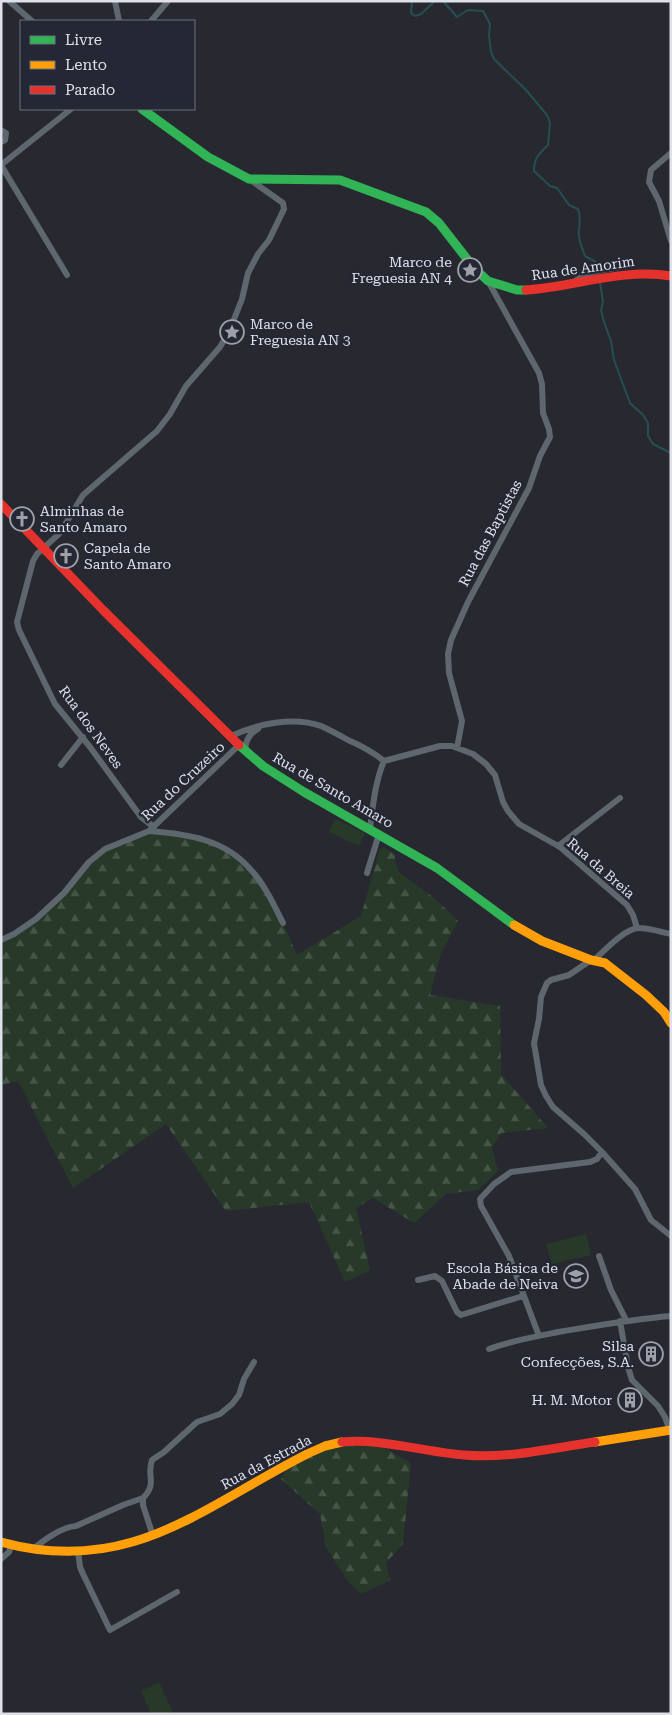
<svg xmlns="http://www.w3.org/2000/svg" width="672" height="1715" viewBox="0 0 672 1715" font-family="'Roboto Serif',serif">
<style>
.forest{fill:url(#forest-firs)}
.pitch{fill:#273928}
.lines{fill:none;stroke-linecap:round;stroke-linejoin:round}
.stream{stroke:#254f53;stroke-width:2}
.street{stroke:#5e666e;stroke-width:6}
.fast{stroke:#30b455;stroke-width:9}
.slow{stroke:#ff9f0a;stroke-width:9}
.jam{stroke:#e5322d;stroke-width:9}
.labels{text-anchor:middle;stroke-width:4.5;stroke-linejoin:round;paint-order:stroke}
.poi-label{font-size:14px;fill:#dee1e9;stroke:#242734;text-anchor:end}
.street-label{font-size:14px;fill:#dee1e9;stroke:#242734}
</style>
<defs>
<pattern id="forest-firs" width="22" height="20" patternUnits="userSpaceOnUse" patternTransform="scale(1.25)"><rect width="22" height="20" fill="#273928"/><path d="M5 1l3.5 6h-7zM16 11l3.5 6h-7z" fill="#465547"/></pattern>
</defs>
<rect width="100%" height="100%" fill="#282930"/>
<path class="forest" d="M149,831L211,841L252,870L283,923L297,955L361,916L380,849L384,847L395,855V863L400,873L438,901L458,921L441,953L430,995L500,1006L501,1074L548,1128L501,1133L492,1147L498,1171L478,1190L446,1194L414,1223L373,1198L356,1208L370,1270L345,1282L309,1202L226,1211L166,1124L73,1188L18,1081L1,1085V940L36,919L105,849Z
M379,1445L411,1463L403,1544L386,1563L390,1580L361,1594L347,1580L326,1547L320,1514L281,1479L288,1466L325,1447Z"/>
<path class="pitch" d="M335,819L365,833L359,846L329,832Z
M586,1234L591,1255L552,1264L546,1244Z
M159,1682L174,1714H151L141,1691Z"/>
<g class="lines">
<path class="stream" d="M412,1L411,13L415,16L421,14L435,1
M443,1L457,17L468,10L483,11L490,24L489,35L491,52L494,59L526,90L547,115L550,123L548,145C539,154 534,158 534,171L550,186L557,188L569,205L578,209C582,218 578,227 579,237C580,244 583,250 585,256L596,262L597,268
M600,282L603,302L601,310L604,322L611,341L614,360L630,403L643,415L648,423V436L653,444L671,453"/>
<path class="street" d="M9,1L32,21
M115,1L119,21
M151,21L168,1
M1,130L6,133L5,140L1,142
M671,153L651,170L649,182L659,201L671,241
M67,275L1,165L71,109
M574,282C587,271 605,270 620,267
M231,736C257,724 293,716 321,726C330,730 339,735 348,740C362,746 373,752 384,761
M457,748L462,721L449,673L448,654L451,640L468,602L529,488L540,456L550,437L549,429L543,413L542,384L539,373L488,281
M245,750C246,740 249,734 258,729
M61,765L83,737
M154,827L141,817L90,747L55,704L19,630L17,622L33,561L37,554L60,533L83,495L157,431L170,414L186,386L220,347L229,332L242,299L248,273L258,254L269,240L284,209L283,203L249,179
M370,828C373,806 375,782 384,761L440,746H452L473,754L486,764L495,775L503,802L508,811L519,824L560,847L627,905L633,915L637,928
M149,831C187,834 225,839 251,870C265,885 274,905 283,923
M558,846L620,798
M367,873L379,834
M1,940L14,934L36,919L64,893L89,862L105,849L149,831L239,745
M591,960L569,975L551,980L547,983L541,997L539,1019L534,1043L541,1085L546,1096L553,1107L584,1134L602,1152L635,1189L651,1220L671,1236
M593,961C604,951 625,928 639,928C649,928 661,932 671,934
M599,1256L611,1290L626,1320
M418,1280L435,1276L442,1281L457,1312L461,1315L523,1296
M620,1321L628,1367L632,1380L658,1406L665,1417L670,1431
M539,1336L509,1256L481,1206L480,1199L494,1184L511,1172L590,1162L597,1159L602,1152
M489,1349C513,1340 539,1336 564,1331C600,1325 635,1319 671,1316
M153,1536L143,1505V1498C158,1483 146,1476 152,1460L164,1452L197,1422L220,1414L232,1404L239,1395L244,1379L254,1362
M33,1549C44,1540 61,1527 76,1526L123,1505L143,1498
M78,1551L80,1567L83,1574L110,1630L177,1592
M1,1559L9,1552L11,1546"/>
<path class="fast" d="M142,109L208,157L249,179L340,180L426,212L439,223L474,268L488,281L517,290H526
M239,745L263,766L304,792L437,868L514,925"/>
<path class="slow" d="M514,925L542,941L591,960L605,963L646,995L664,1012L671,1023
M595,1442L671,1430
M1,1542C129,1577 201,1508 307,1454L325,1446L342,1442"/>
<path class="jam" d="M526,290C574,287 622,268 671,276
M1,504L103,610L239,745
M342,1442C381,1438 425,1452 464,1455C507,1459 552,1448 595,1442"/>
</g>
<defs>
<g id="sight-ring" transform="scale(1.25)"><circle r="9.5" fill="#242734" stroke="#9ea1a8" stroke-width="1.5"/><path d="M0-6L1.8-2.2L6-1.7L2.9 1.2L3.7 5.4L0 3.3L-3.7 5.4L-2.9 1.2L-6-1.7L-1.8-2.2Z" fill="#9ea1a8"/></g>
<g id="church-ring" transform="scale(1.25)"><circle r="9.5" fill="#242734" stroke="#9ea1a8" stroke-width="1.5"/><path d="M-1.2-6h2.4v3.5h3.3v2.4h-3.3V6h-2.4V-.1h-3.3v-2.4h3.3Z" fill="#9ea1a8"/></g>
<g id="school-ring" transform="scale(1.25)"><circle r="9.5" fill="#242734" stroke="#9ea1a8" stroke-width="1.5"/><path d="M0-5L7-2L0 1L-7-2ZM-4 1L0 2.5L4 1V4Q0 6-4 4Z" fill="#9ea1a8"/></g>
<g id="building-ring" transform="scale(1.25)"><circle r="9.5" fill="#242734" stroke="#9ea1a8" stroke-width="1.5"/><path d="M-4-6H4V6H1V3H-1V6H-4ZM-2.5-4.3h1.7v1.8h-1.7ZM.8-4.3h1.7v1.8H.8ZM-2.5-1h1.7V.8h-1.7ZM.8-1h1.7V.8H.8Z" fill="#9ea1a8"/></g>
</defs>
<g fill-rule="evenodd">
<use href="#sight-ring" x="470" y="270"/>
<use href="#sight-ring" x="232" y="332"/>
<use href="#church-ring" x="22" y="519"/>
<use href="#church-ring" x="66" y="556"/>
<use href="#school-ring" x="576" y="1276"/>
<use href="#building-ring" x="651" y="1354"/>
<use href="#building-ring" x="630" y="1400"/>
</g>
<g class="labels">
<g class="poi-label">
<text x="452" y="267">Marco de<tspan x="452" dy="16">Freguesia AN 4</tspan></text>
<text x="250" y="329" text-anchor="start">Marco de<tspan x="250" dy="16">Freguesia AN 3</tspan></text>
<text x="40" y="516" text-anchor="start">Alminhas de<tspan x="40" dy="16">Santo Amaro</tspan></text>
<text x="84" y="553" text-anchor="start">Capela de<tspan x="84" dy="16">Santo Amaro</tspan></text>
<text x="558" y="1273">Escola Básica de<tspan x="558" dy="16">Abade de Neiva</tspan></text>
<text x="634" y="1351">Silsa<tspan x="634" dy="16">Confecções, S.A.</tspan></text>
<text x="612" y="1405">H. M. Motor</text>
</g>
<g class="street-label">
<text transform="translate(583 268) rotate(-8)" y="5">Rua de Amorim</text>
<text transform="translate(490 533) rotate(-62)" y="5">Rua das Baptistas</text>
<text transform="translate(91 727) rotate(54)" y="5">Rua dos Neves</text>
<text transform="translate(183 781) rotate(-43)" y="5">Rua do Cruzeiro</text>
<text transform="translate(333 790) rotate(30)" y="5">Rua de Santo Amaro</text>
<text transform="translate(601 868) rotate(41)" y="5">Rua da Breia</text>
<text transform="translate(266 1462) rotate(-28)" y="5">Rua da Estrada</text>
</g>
</g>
<rect width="672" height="1715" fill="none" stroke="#dee1e9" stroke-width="5"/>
<rect x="20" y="20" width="175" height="90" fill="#242734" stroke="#6e717c"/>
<rect x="30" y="36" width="25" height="8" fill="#30b455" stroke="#6e717c"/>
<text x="65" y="45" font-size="15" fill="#dee1e9">Livre</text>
<rect x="30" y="61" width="25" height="8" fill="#ff9f0a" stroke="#6e717c"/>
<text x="65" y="70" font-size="15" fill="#dee1e9">Lento</text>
<rect x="30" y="86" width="25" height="8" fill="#e5322d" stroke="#6e717c"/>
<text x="65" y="95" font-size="15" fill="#dee1e9">Parado</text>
</svg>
